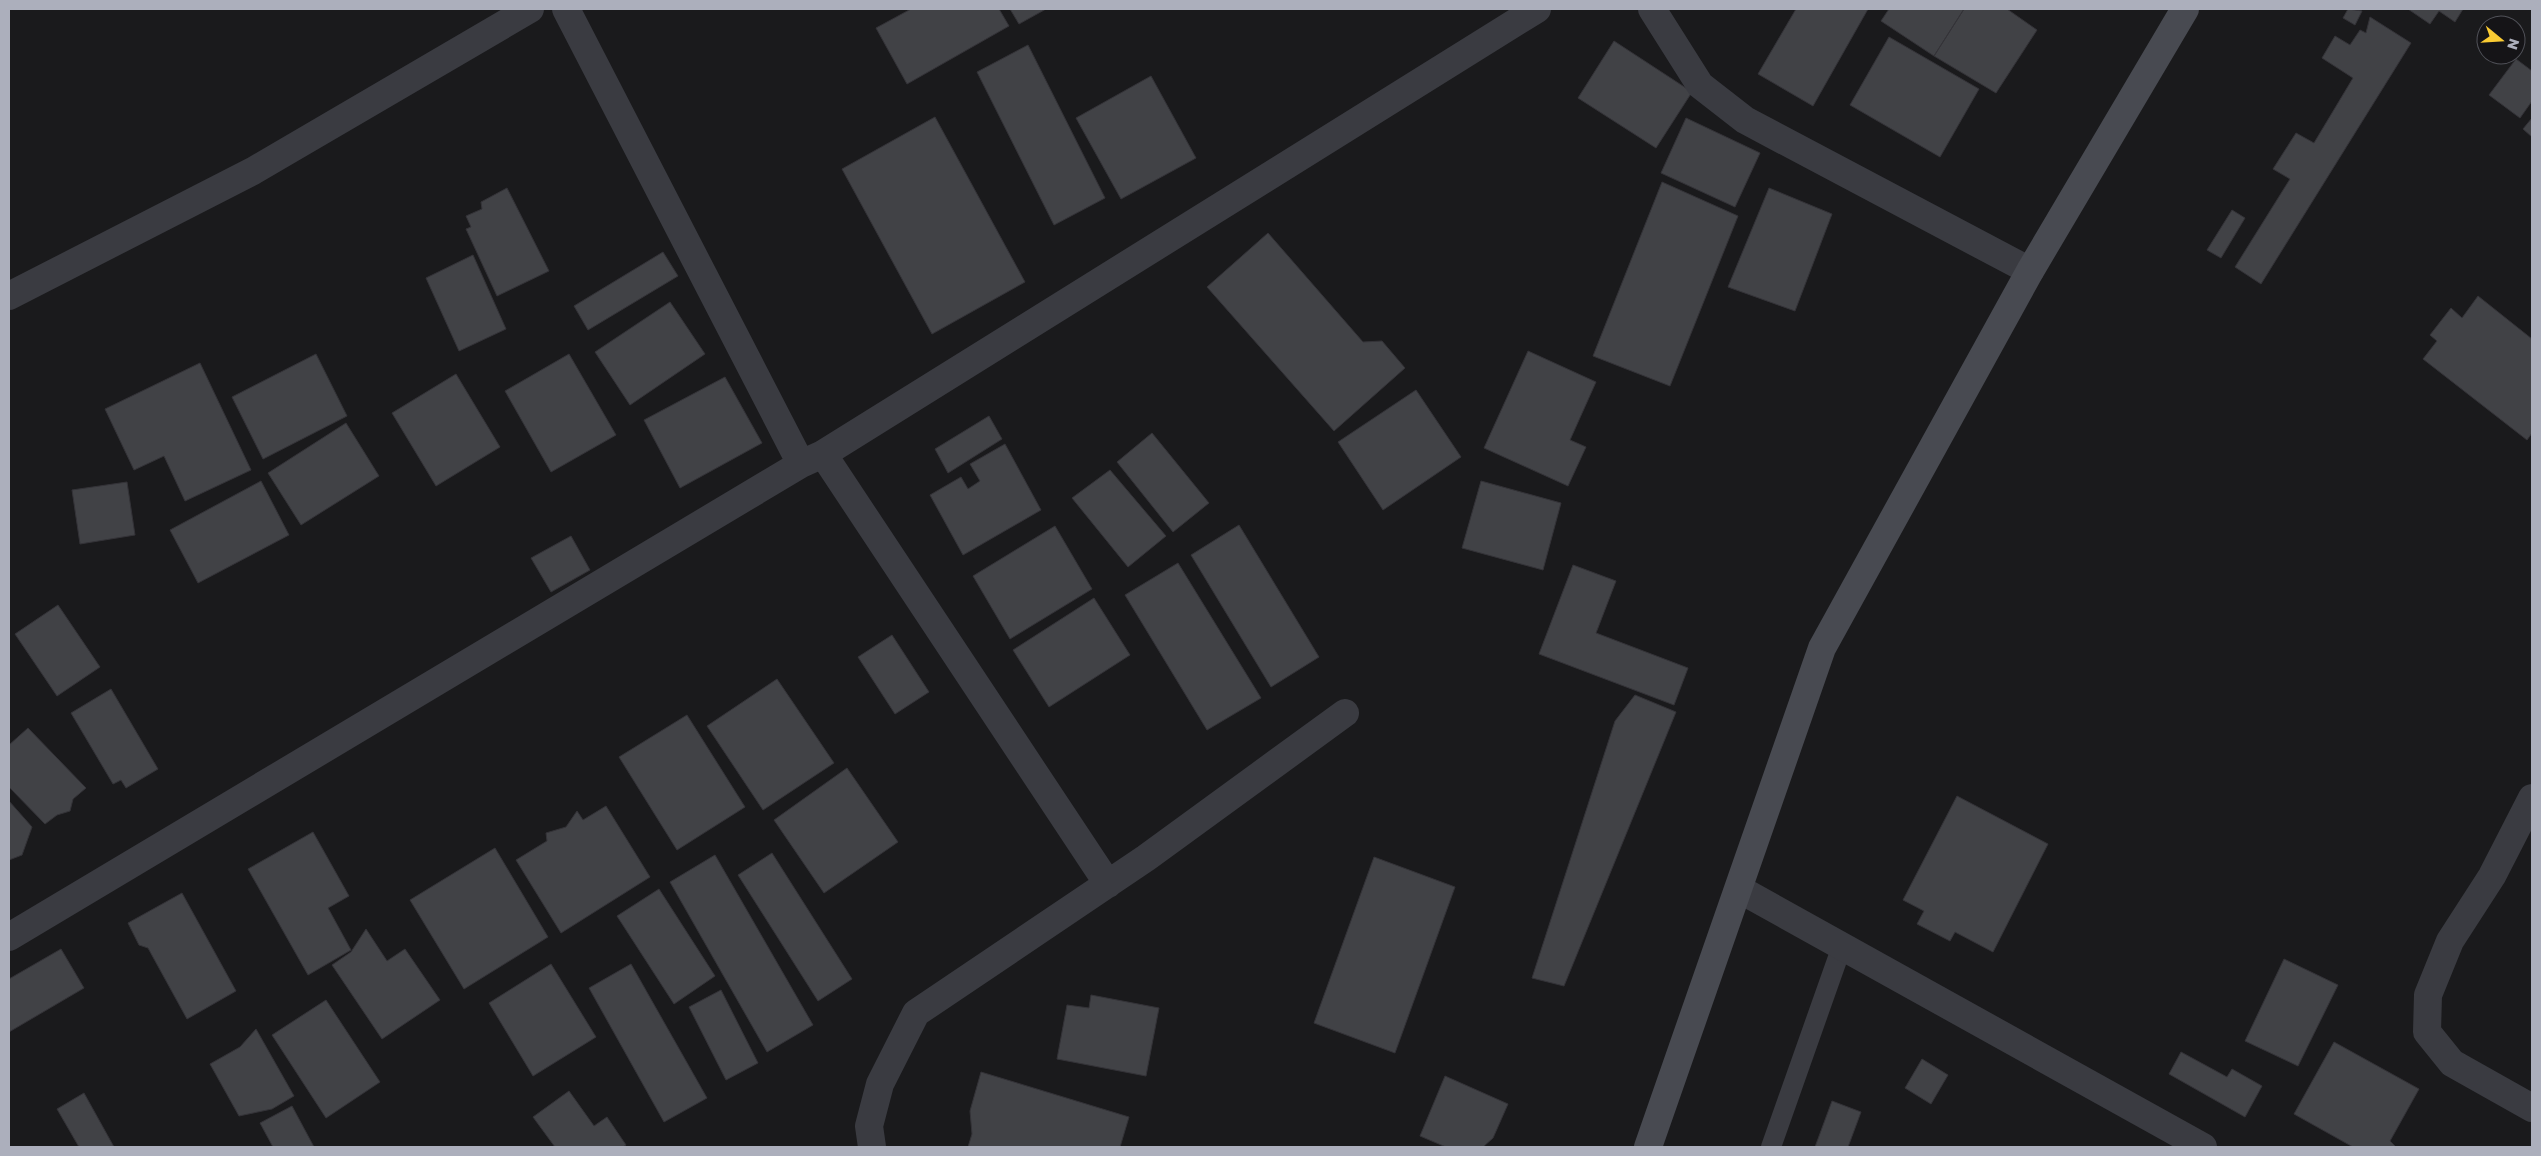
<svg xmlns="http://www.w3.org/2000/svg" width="2541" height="1156" viewBox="0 0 2541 1156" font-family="'Golos Text',sans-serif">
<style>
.building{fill:#414246;stroke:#343338}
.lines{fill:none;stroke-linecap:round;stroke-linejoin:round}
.lane{stroke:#3a3b41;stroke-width:20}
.street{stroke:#3a3b41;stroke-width:28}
.secondary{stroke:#484a51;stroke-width:28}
</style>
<rect width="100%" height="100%" fill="#1a1a1c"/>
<path class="building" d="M911,9H999L1009,26L907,84L876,28Z
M1010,9H1046L1019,24Z
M1796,9H1868L1813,106L1758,74Z
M1889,9H1964L1934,56L1881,21Z
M1964,9H2007L2037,30L1996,93L1934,56Z
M2348,9L2362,11L2355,25L2343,18Z
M2408,9H2463L2455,22L2439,11L2430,24Z
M2370,17L2411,43L2261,284L2235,267L2290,179L2273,169L2296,133L2314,143L2353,78L2322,58L2335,36L2350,45L2360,30L2366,33Z
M1889,37L1979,89L1940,157L1850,105Z
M1614,41L1692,92L1656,148L1578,98Z
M1028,45L1105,198L1054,225L977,72Z
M2516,59L2532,71V101L2520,118L2489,95Z
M1151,76L1196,158L1121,199L1076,118Z
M935,117L1025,282L932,334L842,169Z
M1686,118L1760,153L1735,207L1661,173Z
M2532,118V137L2523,129Z
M1662,182L1738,216L1670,386L1593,356Z
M507,188L549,271L497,296L466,229L471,227L466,216L482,209L481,202Z
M1769,188L1832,214L1795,311L1728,287Z
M2232,210L2245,218L2221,258L2207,250Z
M1268,233L1363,342L1382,341L1405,368L1334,431L1207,287Z
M663,252L678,276L588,330L574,306Z
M473,255L506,329L459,351L426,278Z
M2478,296L2532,339V433L2527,440L2423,359L2437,341L2430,335L2451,308L2462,318Z
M670,302L705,354L630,405L595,352Z
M1528,351L1596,382L1570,440L1586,447L1568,486L1484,448Z
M316,354L347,416L263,459L232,397Z
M569,354L616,435L551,472L505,391Z
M200,363L251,470L185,501L164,456L134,470L105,409Z
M456,374L500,447L436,486L392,413Z
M725,377L762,443L680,488L644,420Z
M1416,390L1461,457L1383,510L1338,442Z
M989,416L1002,439L948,473L935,449Z
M346,423L379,476L301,525L268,473Z
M1152,433L1209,503L1173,532L1117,462Z
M1005,444L1041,510L963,555L930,495L961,477L968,489L980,481L970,464Z
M1110,470L1166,536L1128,567L1072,498Z
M261,481L289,535L198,583L170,530Z
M1481,481L1561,503L1543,570L1462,548Z
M127,482L135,535L80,544L72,490Z
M1239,525L1319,657L1271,687L1191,555Z
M1055,526L1092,589L1010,639L973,576Z
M571,536L590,570L551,592L531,558Z
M1178,563L1261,698L1207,730L1125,595Z
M1573,565L1616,581L1596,633L1688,668L1674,705L1539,654Z
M1094,598L1130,655L1049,707L1013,650Z
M58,605L100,667L57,696L15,634Z
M892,635L929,692L895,714L858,657Z
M777,679L834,763L763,810L707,726Z
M111,689L158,769L126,788L121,780L113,784L71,713Z
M1635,695L1676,712L1564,986L1532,978L1615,721Z
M687,715L745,807L677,850L619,757Z
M28,728L86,788L73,799L70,811L57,815L45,824L9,787V745Z
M847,768L898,842L824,893L774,820Z
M1957,796L2048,844L1993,952L1955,932L1950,941L1917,924L1924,911L1903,900Z
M9,801L32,827L22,855L9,860Z
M606,806L650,877L561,933L516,860L547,841L546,833L566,827L577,811L583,820Z
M313,832L349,896L328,908L351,950L308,975L248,869Z
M495,848L548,937L464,989L410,900Z
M772,853L852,979L818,1001L738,875Z
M715,855L813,1025L767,1052L670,882Z
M1374,857L1455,887L1395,1053L1314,1023Z
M659,889L715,976L674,1004L617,916Z
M182,893L236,991L187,1019L148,948L139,945L128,923Z
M366,929L387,961L405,949L440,1000L382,1039L332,965L351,952Z
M61,949L84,988L9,1032V979Z
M2284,959L2338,985L2298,1066L2245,1041Z
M551,964L596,1037L533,1076L489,1003Z
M631,964L707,1098L664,1122L589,988Z
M721,990L758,1063L726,1080L689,1007Z
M1091,995L1159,1008L1146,1076L1057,1059L1067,1005L1089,1008Z
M326,1000L380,1082L326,1118L272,1035Z
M256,1029L294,1096L272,1109L239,1116L210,1064L240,1047Z
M2334,1042L2419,1089L2390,1141L2396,1147H2353L2294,1114Z
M2181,1052L2227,1077L2232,1069L2262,1086L2245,1117L2169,1074Z
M1922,1059L1948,1075L1931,1104L1905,1088Z
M981,1072L1129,1117L1120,1147H968L972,1134L970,1111Z
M1445,1076L1508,1104L1493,1138L1483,1147H1446L1420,1136Z
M569,1091L594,1126L607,1117L626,1145L623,1147H555L533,1117Z
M84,1093L114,1147H79L57,1109Z
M1832,1101L1861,1112L1848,1147H1815Z
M292,1106L314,1147H273L260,1123Z"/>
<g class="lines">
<path class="lane" d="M1771,1147L1842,946"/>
<path class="street" d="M566,9L801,464
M1652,9L1700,85L1745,120L2030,271
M9,296L253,171L530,9
M823,454L1108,884
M2532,798L2492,876L2450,941L2428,995L2427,1032L2452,1063L2532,1108
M1739,889L2203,1147
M9,937L801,464L823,454L1537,9
M872,1147L869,1126L880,1084L916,1013L1146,858L1345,713"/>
<path class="secondary" d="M1648,1147L1822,648L2030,271L2185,9"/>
</g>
<rect width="2541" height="1156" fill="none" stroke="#acafbc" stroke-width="20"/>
<g transform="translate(2501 40) rotate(108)"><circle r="24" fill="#151417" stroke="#515259"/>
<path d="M0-4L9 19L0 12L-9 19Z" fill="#facb33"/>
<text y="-8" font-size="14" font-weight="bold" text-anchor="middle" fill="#acafbc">N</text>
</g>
</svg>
